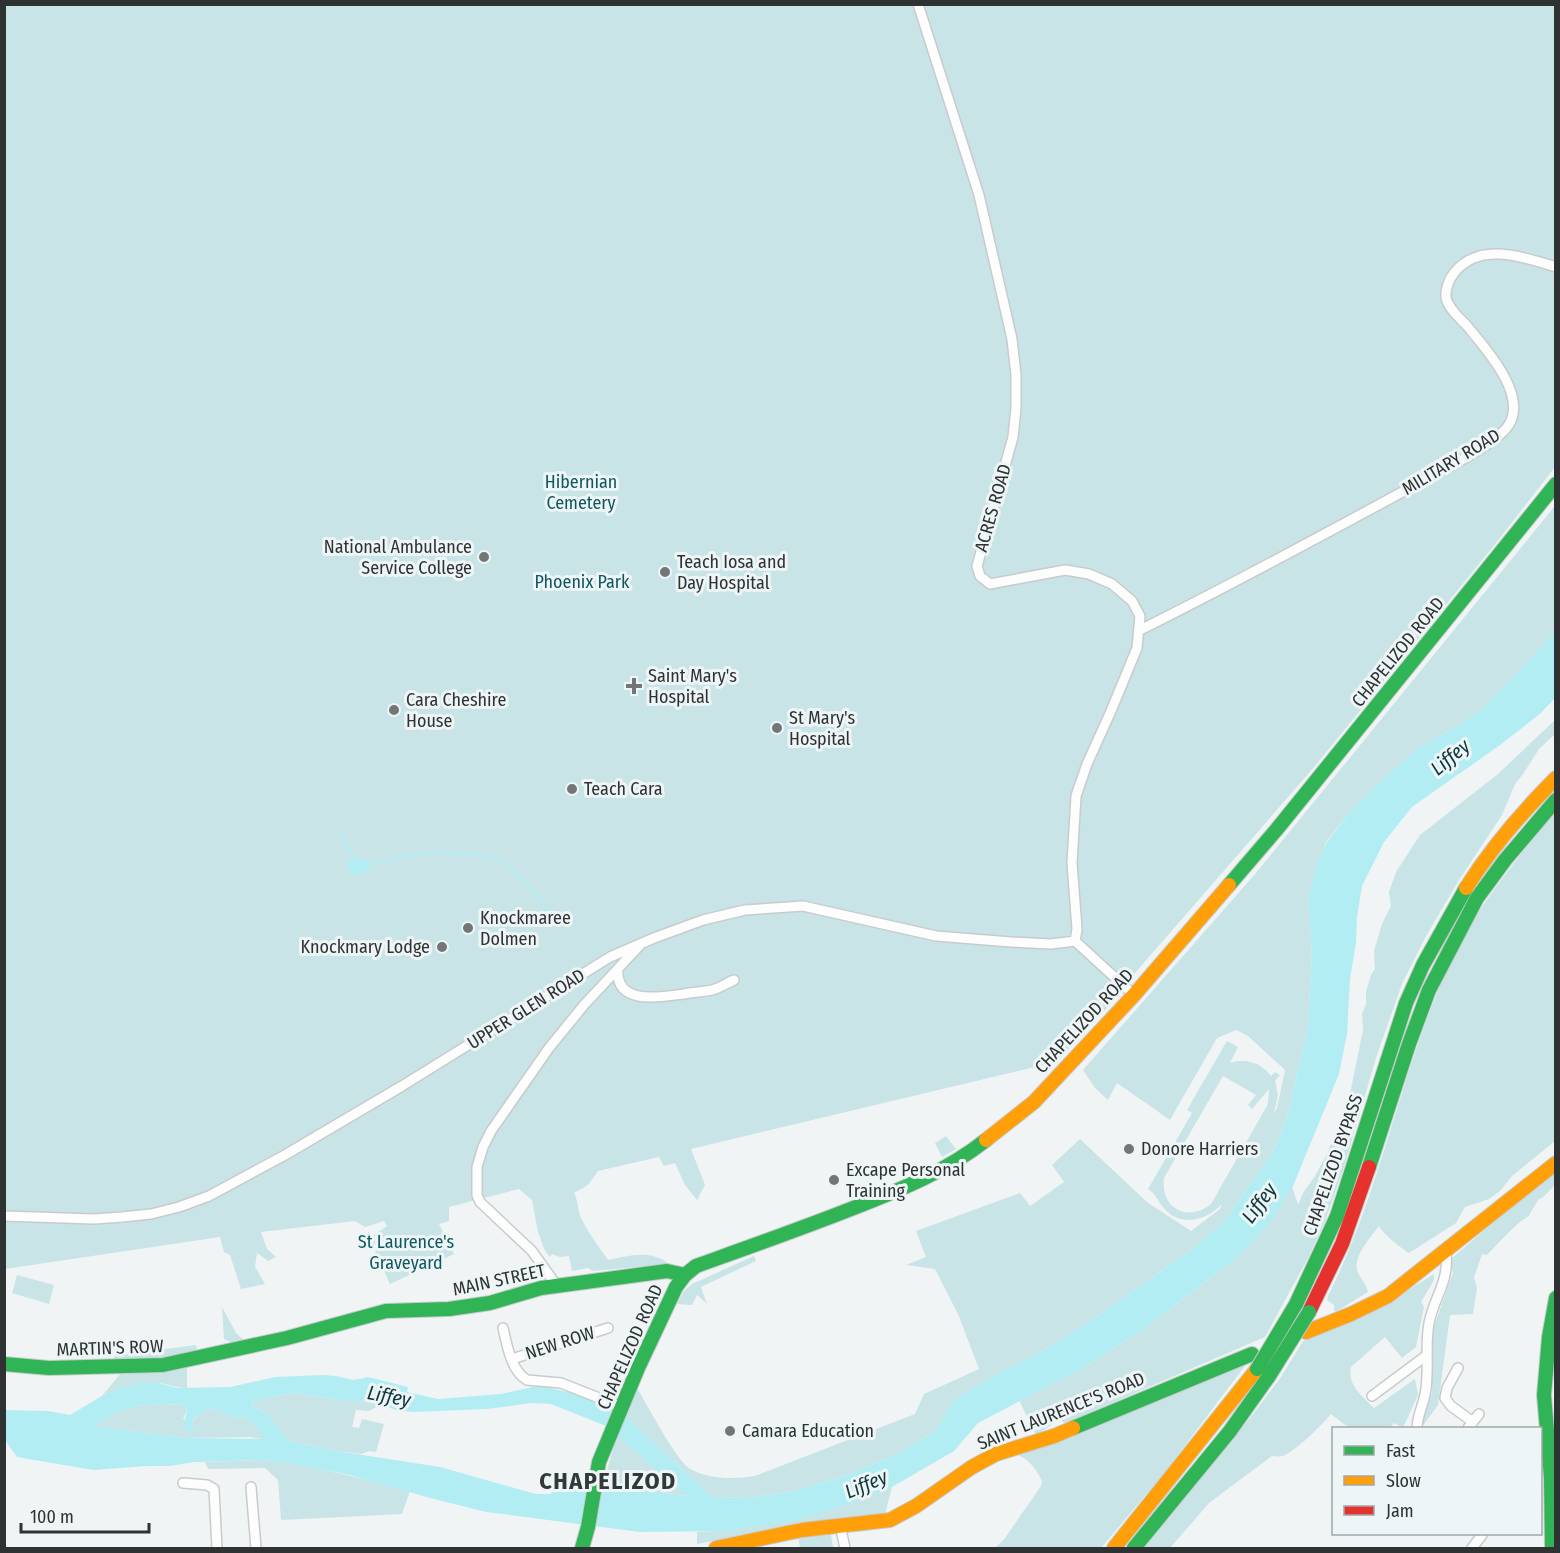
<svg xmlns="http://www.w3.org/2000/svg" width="1560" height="1553" viewBox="0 0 1560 1553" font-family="'Fira Sans Condensed',sans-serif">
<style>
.green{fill:#c8e4e7;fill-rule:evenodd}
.water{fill:#b2edf4;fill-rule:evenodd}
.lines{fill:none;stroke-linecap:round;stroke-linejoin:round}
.stream{stroke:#b2edf4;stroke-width:2}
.street-casing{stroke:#c8cbcc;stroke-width:12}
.fast-casing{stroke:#c8cbcc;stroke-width:16}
.slow-casing{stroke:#c8cbcc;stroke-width:16}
.jam-casing{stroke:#c8cbcc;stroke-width:16}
.street{stroke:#fdfdfd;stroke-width:9}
.fast{stroke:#30b455;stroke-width:14}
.slow{stroke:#ff9f0a;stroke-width:14}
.jam{stroke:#e5322d;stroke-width:14}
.fast-bridge-casing{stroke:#c8cbcc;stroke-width:16;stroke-linecap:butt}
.fast-bridge{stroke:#30b455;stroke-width:14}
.poi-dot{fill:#737676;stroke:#eef5f6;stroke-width:2}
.labels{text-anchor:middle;stroke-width:6;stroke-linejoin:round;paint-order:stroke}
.street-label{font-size:18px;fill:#2f3232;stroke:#eef5f6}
.park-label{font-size:18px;fill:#10575f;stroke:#eef5f6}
.poi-label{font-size:18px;fill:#2f3232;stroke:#eef5f6;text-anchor:start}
.water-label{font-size:20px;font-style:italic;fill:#0f373c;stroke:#eef5f6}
.district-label{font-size:24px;font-weight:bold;letter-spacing:1.5px;fill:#333839;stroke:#eef5f6}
</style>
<rect width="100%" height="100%" fill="#f0f4f4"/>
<path class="green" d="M4,5H1555V467L1496,543L1315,766L1108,1004V1007L1056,1062L691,1149L705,1185L697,1200L685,1185L675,1163L664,1166L659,1157L598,1171L588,1185L574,1193C579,1202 577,1211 582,1220C589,1234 599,1247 608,1260C629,1256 650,1249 669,1264L593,1271L588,1268L572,1271L569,1256L560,1257L552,1254L550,1257L544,1249L538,1232L532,1200L519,1189L449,1207V1221L439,1224L454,1254L390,1284L375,1252L378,1247L368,1239L387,1226L384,1221L365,1227L355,1221L261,1232L267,1249L276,1257L268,1261L257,1253L255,1267L265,1284L241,1289L230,1255L224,1252L220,1237L5,1269Z
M1555,506V632L1481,710L1462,723L1417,749L1366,795L1350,812L1326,842L1308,899L1312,953L1308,1026L1287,1119L1271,1155L1224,1222L1195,1247L1104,1312L1054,1344L974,1387L952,1404L935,1431L899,1453L845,1476L794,1491L749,1498L712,1497L625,1416L636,1386C646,1403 676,1460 690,1469C710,1480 734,1479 755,1476L915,1414L924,1394L979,1369L958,1314L935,1269L906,1265L926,1257L916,1231L1020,1193L1030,1206L1064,1182L1052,1165L1080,1139L1148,1203L1191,1231L1220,1209L1222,1204C1206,1221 1180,1228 1163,1207C1157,1200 1156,1194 1148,1189L1192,1113L1187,1110L1227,1041L1238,1047L1230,1063C1247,1058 1261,1063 1271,1076L1275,1072L1280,1075L1275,1081L1278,1095L1274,1113L1277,1108L1285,1070L1248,1036L1236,1030L1217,1038L1170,1120L1117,1083L1108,1100L1095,1088L1083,1070L1256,873ZM1223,1076L1256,1095L1248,1105L1252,1109L1269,1089L1268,1104L1211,1204C1188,1223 1160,1208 1164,1178Z
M1555,720V734L1539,749L1523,774L1515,784L1502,815L1459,880L1425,938L1402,984L1377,1055L1343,1170L1324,1224L1308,1258L1265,1337L1065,1423L1059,1420L1036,1435L1019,1400L1081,1369L1141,1331L1187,1296L1239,1256L1268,1225L1292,1186L1298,1205L1303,1193L1315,1176L1327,1154L1350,1094L1363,1030L1362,1014L1366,1004V992L1371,975L1375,969L1374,951L1382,924L1391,906L1389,892L1396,872L1420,835L1498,774Z
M1555,812V1141L1512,1176L1500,1191L1489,1199L1465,1207L1456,1223L1409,1253C1401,1248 1383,1234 1379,1226C1371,1237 1354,1255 1357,1270C1359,1278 1366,1282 1368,1292L1337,1311H1334V1305L1327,1300L1328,1296C1380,1193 1399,1079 1445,974C1470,914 1515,862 1555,812Z
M946,1136L956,1149L942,1157L935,1143Z
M1555,1169V1185L1543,1197L1538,1200L1528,1217C1520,1219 1496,1246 1487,1255L1482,1254L1474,1278L1477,1288L1473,1314L1450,1315L1438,1405L1422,1427V1423L1432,1393V1332L1453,1273L1450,1260Z
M754,1256L756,1261L701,1287L707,1304L697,1295L692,1305L677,1304L684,1291L692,1284Z
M1434,1274V1280L1421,1302L1424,1307L1416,1347L1402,1358L1385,1337L1351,1367C1347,1385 1362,1396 1374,1408L1415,1379L1418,1395L1403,1428L1394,1423L1390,1428H1349L1331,1414C1323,1424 1294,1453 1282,1456C1278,1457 1275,1456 1272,1456L1209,1503L1170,1548H1144L1253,1414L1281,1377L1303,1341L1374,1311Z
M17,1275L54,1285L49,1304L12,1293Z
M222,1307L236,1333L246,1342L235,1344L224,1339Z
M196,1345L197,1352L156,1361L114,1362V1356Z
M1247,1363L1165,1472L1101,1548H995L1005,1538L1041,1486L1042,1481C1036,1470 1032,1462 1020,1456L1019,1453Z
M187,1368V1388C177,1388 168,1384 158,1383C139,1382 119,1389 102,1396L122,1372H160Z
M293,1393L339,1400H358L382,1404L369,1411L356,1410L352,1427L359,1428L362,1419L384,1424L376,1452L369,1451L361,1454L337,1451L289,1441L267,1413L253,1407L252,1402L274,1396Z
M162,1404L184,1405L187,1411L183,1419L192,1424C193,1418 196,1417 201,1413C214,1403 223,1415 237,1419L240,1416L250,1420L268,1440L250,1437L187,1438L92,1426L114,1414L137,1406Z
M617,1435L689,1496L602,1488Z
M264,1460C314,1466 362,1478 410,1491L402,1514L281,1520L278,1480L265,1468L208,1469L205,1462Z
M892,1487L885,1514L805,1523L697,1544V1532C764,1529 830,1513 892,1487Z
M831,1535L833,1548H800L798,1536Z"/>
<path class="water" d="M1555,632V698L1541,713L1500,745L1412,807L1384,842L1362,886L1357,917L1356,943L1350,979L1347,1034L1339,1074L1293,1186L1268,1225L1239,1256L1141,1331L1081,1369L978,1423L954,1451L892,1487L859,1501L795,1520L728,1531L640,1532L486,1512L430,1498L350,1475L292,1464L264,1460L194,1462L170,1466H147L93,1470L17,1457L5,1440L4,1410L48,1411L70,1415L102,1396L122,1388L142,1383H158L177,1388L230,1387L275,1377L323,1375L336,1376L353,1380L368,1377L408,1387L407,1392L438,1399L501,1394L532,1387H545L576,1394L613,1409L625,1416L712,1497L749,1498L794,1491L845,1476L899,1453L935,1431L952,1403L974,1387L1054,1344L1104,1312L1195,1247L1224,1222L1271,1155L1287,1119L1308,1026L1312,953L1308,899L1318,861L1327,842L1350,812L1366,795L1417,749L1462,723L1481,710ZM293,1393L339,1400L373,1401L395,1410L413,1412L487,1409L532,1403L551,1404L606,1426L688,1496L564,1484L550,1494H536L440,1467L337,1451L289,1441L267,1413L253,1407L252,1402L274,1396ZM162,1404L184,1405L187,1411C184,1424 183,1421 188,1434L193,1430V1419C217,1400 213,1412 237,1419L240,1416L250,1420L267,1439L187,1438L93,1426L114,1414L137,1406Z
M367,859L370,865L368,871L354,875L348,869L347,861Z"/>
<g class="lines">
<path class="stream" d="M340,832L347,849L359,862
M368,865L428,852L471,854L501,860L521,877L548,910"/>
<g class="street-casing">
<path id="street" d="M918,4L979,195L1012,339L1016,375V408L1013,437L977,566L980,576L990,584L1065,570L1089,574L1112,584L1132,601L1140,616L1137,648L1111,711L1087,764L1076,796L1072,863L1077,929L1075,941
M1140,630C1233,584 1325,534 1417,484C1439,472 1495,445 1508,426C1529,396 1486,349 1468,327C1461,319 1449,310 1446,298C1445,290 1449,279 1454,273C1479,241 1524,257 1556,267
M1075,941L1134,995
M618,969C615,1006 661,997 684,994C693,992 703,992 712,990C720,988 727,983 734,980
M4,1216L94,1219L122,1217L151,1214L179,1207L209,1196L285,1155L402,1086L610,957L654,938L703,920L745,910L803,906L936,936L1011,942L1051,944L1075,941
M557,1286L532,1251L480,1202L477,1195V1167L483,1147L491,1131L549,1048L584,1005L641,944
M503,1328C507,1345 511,1371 527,1380L561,1383L622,1407
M512,1359L608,1328
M1458,1368L1447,1388L1445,1398L1451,1406L1473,1422
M1372,1396L1427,1355
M1417,1428C1417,1415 1425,1402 1426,1388C1429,1367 1425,1344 1429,1323C1435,1294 1449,1284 1446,1252
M1468,1428L1479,1414
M183,1483L207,1485L214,1489L217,1548
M251,1487L256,1548
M840,1525L845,1548
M1472,1548L1482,1535"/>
</g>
<g class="fast-casing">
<path id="fast" d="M1229,885L1277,829L1556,484
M1369,1167L1409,1044L1429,990L1477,898L1505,860L1556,800
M1296,1304L1337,1216L1406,1003L1423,965L1466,888
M4,1364L49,1368L163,1365L287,1338L386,1311L449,1309L490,1303L541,1288L667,1271L685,1275
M1073,1428L1252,1354
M582,1548L588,1527L599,1462L638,1368L676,1287L685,1275L696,1266C749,1247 803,1228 856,1207C902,1189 947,1171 986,1140
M1134,1548L1230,1431L1269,1376
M1552,1548L1551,1478L1544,1395L1549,1337L1556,1298"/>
</g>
<g class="slow-casing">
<path id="slow" d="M1466,888C1491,848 1523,811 1556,778
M986,1140L1034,1102L1134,995L1229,885
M1306,1332L1351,1314L1388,1296L1556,1163
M716,1548L802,1530L890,1520L916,1506L972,1467L996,1454L1054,1436L1073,1428
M1114,1548L1257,1369"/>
</g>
<g class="jam-casing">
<path id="jam" d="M1309,1312L1342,1244L1369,1167"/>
</g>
<use href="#street" class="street"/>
<use href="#fast" class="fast"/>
<use href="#slow" class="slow"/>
<use href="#jam" class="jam"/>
<g class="fast-bridge-casing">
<path id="fast-bridge" d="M1257,1369L1296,1304
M1269,1376L1309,1312"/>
</g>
<use href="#fast-bridge" class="fast-bridge"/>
</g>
<g class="poi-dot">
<circle cx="484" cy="557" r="6"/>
<circle cx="665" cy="572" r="6"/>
<path d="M631 677h6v6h6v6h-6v6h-6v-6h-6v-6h6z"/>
<circle cx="394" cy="710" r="6"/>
<circle cx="777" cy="728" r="6"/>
<circle cx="572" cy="789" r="6"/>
<circle cx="468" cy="928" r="6"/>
<circle cx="442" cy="947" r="6"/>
<circle cx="1129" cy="1149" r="6"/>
<circle cx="834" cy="1180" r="6"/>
<circle cx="730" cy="1431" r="6"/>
</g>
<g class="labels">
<g class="street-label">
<text transform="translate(1451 462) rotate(-31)" y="6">MILITARY ROAD</text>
<text transform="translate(993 508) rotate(-74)" y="6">ACRES ROAD</text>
<text transform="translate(1398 652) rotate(-51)" y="6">CHAPELIZOD ROAD</text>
<text transform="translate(526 1009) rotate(-32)" y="6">UPPER GLEN ROAD</text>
<text transform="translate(1084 1021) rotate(-47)" y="6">CHAPELIZOD ROAD</text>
<text transform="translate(1333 1165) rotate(-71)" y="6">CHAPELIZOD BYPASS</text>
<text transform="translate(499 1280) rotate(-12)" y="6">MAIN STREET</text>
<text transform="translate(560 1343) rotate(-18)" y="6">NEW ROW</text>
<text transform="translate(630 1347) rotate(-66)" y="6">CHAPELIZOD ROAD</text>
<text transform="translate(110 1348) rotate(-2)" y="6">MARTIN'S ROW</text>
<text transform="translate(1061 1411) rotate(-22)" y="6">SAINT LAURENCE'S ROAD</text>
</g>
<g class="park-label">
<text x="581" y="488">Hibernian<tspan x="581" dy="21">Cemetery</tspan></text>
<text x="582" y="588">Phoenix Park</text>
<text x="406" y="1248">St Laurence's<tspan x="406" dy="21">Graveyard</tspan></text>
</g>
<g class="poi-label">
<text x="472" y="553" text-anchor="end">National Ambulance<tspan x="472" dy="21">Service College</tspan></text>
<text x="677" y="568">Teach Iosa and<tspan x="677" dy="21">Day Hospital</tspan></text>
<text x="648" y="682">Saint Mary's<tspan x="648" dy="21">Hospital</tspan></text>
<text x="406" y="706">Cara Cheshire<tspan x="406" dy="21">House</tspan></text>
<text x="789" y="724">St Mary's<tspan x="789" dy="21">Hospital</tspan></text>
<text x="584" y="795">Teach Cara</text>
<text x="480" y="924">Knockmaree<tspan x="480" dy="21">Dolmen</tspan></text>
<text x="430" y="953" text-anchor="end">Knockmary Lodge</text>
<text x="1141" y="1155">Donore Harriers</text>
<text x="846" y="1176">Excape Personal<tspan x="846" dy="21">Training</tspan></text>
<text x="742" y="1437">Camara Education</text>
</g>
<g class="water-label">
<text transform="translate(1450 757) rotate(-40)" y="7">Liffey</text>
<text transform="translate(1259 1203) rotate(-54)" y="7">Liffey</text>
<text transform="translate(389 1396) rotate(11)" y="7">Liffey</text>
<text transform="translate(866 1484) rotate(-23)" y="7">Liffey</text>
</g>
<g class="district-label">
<text x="608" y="1489">CHAPELIZOD</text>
</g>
</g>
<rect width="1560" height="1553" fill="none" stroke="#2f3232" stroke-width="12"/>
<rect x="1332" y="1427" width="210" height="108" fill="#eef5f6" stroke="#a2a7a8" stroke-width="1.5"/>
<rect x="1344" y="1446" width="30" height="9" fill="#30b455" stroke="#a2a7a8" stroke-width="1.5"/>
<text x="1386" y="1457" font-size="18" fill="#2f3232">Fast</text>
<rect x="1344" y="1476" width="30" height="9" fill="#ff9f0a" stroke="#a2a7a8" stroke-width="1.5"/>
<text x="1386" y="1487" font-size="18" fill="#2f3232">Slow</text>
<rect x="1344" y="1506" width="30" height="9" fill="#e5322d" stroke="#a2a7a8" stroke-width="1.5"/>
<text x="1386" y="1517" font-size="18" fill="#2f3232">Jam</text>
<path d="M21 1523v9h128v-9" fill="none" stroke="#2f3232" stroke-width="3"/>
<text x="30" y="1523" font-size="18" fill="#2f3232" stroke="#eef5f6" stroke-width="4.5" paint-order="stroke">100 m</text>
</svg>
